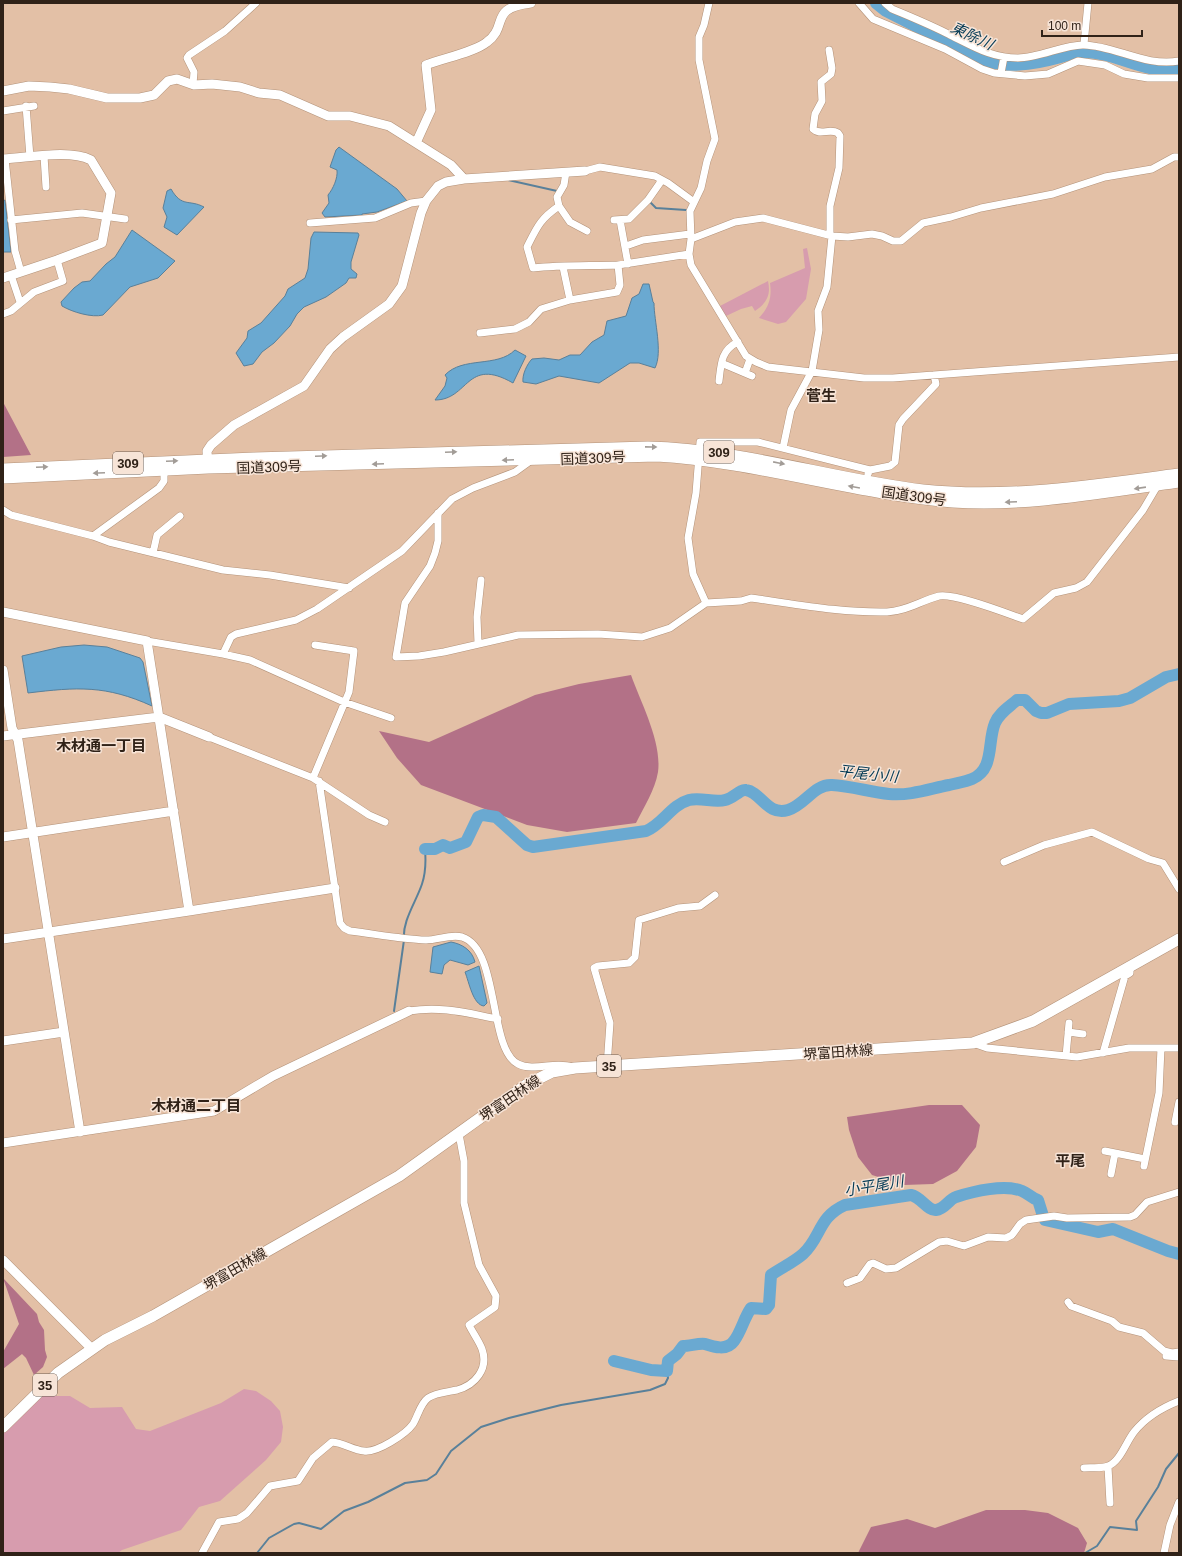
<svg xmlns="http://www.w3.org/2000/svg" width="1182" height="1556" viewBox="0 0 1182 1556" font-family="Arial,'Noto Sans JP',sans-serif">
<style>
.green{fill:#d79cae}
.forest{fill:#b37187}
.water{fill:#6aa9d1;stroke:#59809a}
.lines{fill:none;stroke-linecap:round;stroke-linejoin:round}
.stream{stroke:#59809a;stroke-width:2}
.river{stroke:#6aa9d1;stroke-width:12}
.minor-casing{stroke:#b39279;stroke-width:8}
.tertiary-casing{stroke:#b39279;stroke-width:10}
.primary-casing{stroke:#b39279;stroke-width:12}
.trunk-casing{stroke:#b39279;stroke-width:12}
.minor{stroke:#fff;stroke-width:7}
.tertiary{stroke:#fff;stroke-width:9}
.primary{stroke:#fff;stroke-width:11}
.trunk{stroke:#fff;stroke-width:11}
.oneway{fill:#a29c97}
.labels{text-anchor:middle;stroke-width:3;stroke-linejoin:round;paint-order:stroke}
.shield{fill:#f7e4d7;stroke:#6c5c51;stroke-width:1}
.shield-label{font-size:13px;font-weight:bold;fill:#302218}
.street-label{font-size:14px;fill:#302218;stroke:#f7e4d7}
.water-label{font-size:15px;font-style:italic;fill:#043a55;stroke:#f7e4d7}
.neighbourhood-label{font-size:15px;font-weight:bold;fill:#302218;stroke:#f7e4d7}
</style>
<rect width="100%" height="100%" fill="#e3c0a6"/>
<path class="green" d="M807,248L811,269L806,299L786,322L778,324L759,318C769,307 772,298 770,283L805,268L803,249Z
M768,281C771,295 767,303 755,311L752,306L741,309L726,316L720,306Z
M244,1389L256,1391L271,1401L280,1411L283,1427L281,1442L266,1460L220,1501L199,1507L181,1530L122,1550L118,1553H3V1433L41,1396H70L90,1408L122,1407L136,1429L150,1431L221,1403Z"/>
<path class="forest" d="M3,402L31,455L3,457Z
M631,675C641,703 662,742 658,772C655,790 644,807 636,823L567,832L527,825L421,785L397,758L379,731L429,742L535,695L579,684Z
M929,1105H962L980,1125L976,1147L957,1171L933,1184L904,1185L872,1175L858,1157L849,1130L847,1117Z
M3,1278L37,1314L39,1322L44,1330L45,1350L47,1357L43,1367L34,1375L26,1358L22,1354L3,1369V1352L19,1324Z
M986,1510H1025L1048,1513L1078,1528L1087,1543L1084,1553H858L871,1527L907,1519L935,1528Z"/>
<path class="water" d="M339,147L397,189L407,201L377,212L362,214V215L325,217L322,213L329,203L328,195C333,189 338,178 337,170L330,167L336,150Z
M171,189C182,208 189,199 204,207L177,235L164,227L167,217L163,208L167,191Z
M5,200L11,252H3V201Z
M132,230L175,261L158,278L130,287L103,315C92,318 72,312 62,306L61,302L74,288L82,282L90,281L106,264L115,257Z
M314,232L358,233L359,235L351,262V269L357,274L356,278H349L346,283L326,297L304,307L297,314L290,326L274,343L262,352L253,364L244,366L236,353L247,338L248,331L261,323L285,296L288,289L305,278L308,269L311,238Z
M643,284H649L653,302L654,303C654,321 663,352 655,368L639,363H630L599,383L559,376L536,384L523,382C522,375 527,364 532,359L544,358L559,360L570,355H580L592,342L604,335L607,321L626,316L632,298L639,294Z
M515,350L526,356L513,383C466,356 469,400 435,400L445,386L447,378L445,375C463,356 497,368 515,350Z
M84,645L107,647L140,658L143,662L152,706C106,685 77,687 28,693L22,656L61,647Z
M451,942C462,944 472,950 475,962L468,965L450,960L444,965L442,974L430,972L433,947Z
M479,966L486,998L487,1003L484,1006C473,1005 469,982 465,972Z"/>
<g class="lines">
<path class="stream" d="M508,180L557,191
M649,201L656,208L686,210
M394,1011L404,940C402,921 416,902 422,884C426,872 426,861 425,849
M257,1553L269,1538L294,1524L299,1523L321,1529L344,1511L368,1502L405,1483L427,1480L436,1474L451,1451L481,1427L509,1418L561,1405L650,1390L665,1384L668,1378L667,1371
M1085,1553L1097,1546L1110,1527L1137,1530L1136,1521L1158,1487L1166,1469L1179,1453"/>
<path class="river" d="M876,3L886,11L982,60C1008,68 1031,65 1057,58C1065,56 1076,52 1084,52C1117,52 1143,74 1179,70
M425,849H435L443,845L450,848L466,842L478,817L483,815L496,817L527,845L533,847L646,831C663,824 671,805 689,800C701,797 714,803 725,800C733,799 740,789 746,790C761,792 767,816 788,810C805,805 814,784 832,785C851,786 870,792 889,794C910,796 929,789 949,785C956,783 965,782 972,779C995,769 987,742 995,723C999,713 1009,707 1017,700H1025L1036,711L1041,713H1047L1069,704L1119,701L1130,698L1166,677L1179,674
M1045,1220L1098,1232L1113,1229L1168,1251L1179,1254
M614,1361L651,1370L667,1371L668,1361L677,1354L683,1346C690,1346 699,1343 705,1344C714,1347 727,1351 734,1341C741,1332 744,1318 751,1308L766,1309L769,1305L771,1275C781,1268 794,1262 803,1254C821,1238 818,1217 845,1205L911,1195C921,1197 928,1211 936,1210C945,1209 949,1199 956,1197C974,1191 1005,1184 1022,1191C1028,1193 1031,1198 1038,1200L1043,1216"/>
<g class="minor-casing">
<path id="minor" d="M709,3L704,25L699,37V60L715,139L707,161L701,188L690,211L691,239L689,254L691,265L746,356L756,362L768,367L864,378H893L1179,357
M859,3L873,19L945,49L982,69L994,73L1025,76L1048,74L1078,61L1105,65L1124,74L1148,78H1179
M885,3L892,9C911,17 931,25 950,35C973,46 991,58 1018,58C1039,58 1066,44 1084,45C1116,46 1145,67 1179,61
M1084,44L1088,3
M829,50L832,68L831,74L821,82L822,101L815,114L813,129C820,136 830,128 838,133L840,136L839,168L830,206V235
M1001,73L1004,57
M193,84L194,72L187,58L189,55L225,31L256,3
M26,106L30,157
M3,111L34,106
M44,156L46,187
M5,159L15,251L21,272
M585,171L600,167L655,176L668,183L694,202
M566,172L564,185L557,197L559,206C540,219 537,227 527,247L533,268C561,265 590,266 618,265
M559,206L570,222L587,231
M11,220L82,213L125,219
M614,220L629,219L648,200L662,180
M620,220L628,264
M310,223L375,218L411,203L426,201
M691,239L735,222L763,218L832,236L848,237L872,234L882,236L893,241H901L923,223L951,217L981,208L1053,194L1105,177L1152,169L1174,157H1179
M626,246L643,240L690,234
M563,267L570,300
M11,275L20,302
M3,314L11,311L34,292L63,281L57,260
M480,333L515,329L529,322L541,309L570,300L617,292L620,285L618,265L689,254
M726,365L752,376
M745,373L750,359
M719,381C721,364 721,350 738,342
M783,448L791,410L812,371L819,330L818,311L827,287L832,236
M868,474L870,470L890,466L895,462L899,425L903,419L936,384L934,375
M3,510L11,515L93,536L109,542L223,570L270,575L349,588
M438,513V541L435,553L430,566L405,603L396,657L419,656L444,652L518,635L598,634L642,637L670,628L706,603L741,601L751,598C795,604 841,613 887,612C907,611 920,601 939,596C955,593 1006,613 1023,619L1054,593L1076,588L1087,582L1143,510L1159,483
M93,536L159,488L164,481V470
M153,553L157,535L180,516
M706,603L693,574L688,538L696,493L700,442H758L870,470
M147,641L223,654L250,660L344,702L391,718
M478,643L477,617L481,580
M223,654L231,637L236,634L296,620L317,609L402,551L452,499L473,488L515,472L533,459
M209,737L313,778L369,815L385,822
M313,778L349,692L354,651L315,645
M319,781L340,923L344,928L350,931C375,934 401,939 426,940C438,940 450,934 462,937C500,949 488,1049 518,1064C534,1072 555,1061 572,1067
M1004,862L1044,845L1092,832L1149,859L1163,863L1179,889
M409,1011C442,1006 466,1013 498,1019
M1068,1032L1083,1034
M973,1043L987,1048L1077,1057L1129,1048H1179
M1103,1053L1125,976L1130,973V968
M1066,1056L1069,1023
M607,1066L610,1023L594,968L598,966L629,963L635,957L639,920L678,908L700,906L715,895
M1175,1122L1179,1102
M1105,1151L1145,1159
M1144,1166L1159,1093L1161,1048
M1111,1174L1115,1153
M847,1283L860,1278L870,1264L873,1263L886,1269L896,1268L939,1242L947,1241L964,1246L988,1237L1006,1238L1012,1235L1020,1224L1026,1220L1054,1216L1067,1218L1130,1217L1135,1215L1147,1202L1179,1192
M1068,1302L1071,1306L1112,1321L1119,1327L1143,1333L1164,1351L1172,1353L1179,1352
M1166,1356L1179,1357
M1108,1467L1110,1503
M1084,1468C1090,1467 1102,1469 1108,1466C1120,1462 1126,1442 1134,1432C1146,1417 1161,1408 1179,1401
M202,1553L219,1522L238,1519L247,1513L270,1486L298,1481L313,1458L332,1442C344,1443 353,1450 364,1451C377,1453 406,1434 413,1424C418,1416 420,1404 428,1398C435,1393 448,1392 457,1390C475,1385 489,1369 482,1349C479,1341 473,1333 469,1325L495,1307L496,1296L479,1265L464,1203V1161L459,1134
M1164,1553L1170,1525L1179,1502"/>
</g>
<g class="tertiary-casing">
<path id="tertiary" d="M3,91L29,86L50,87L69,89L107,98H140L154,95L168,81L177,79L194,85L212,84L240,87L259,93L280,95L328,116H350L389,126L451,165L464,179
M416,143L431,110L426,65C443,58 473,53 487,42C509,26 488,8 531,3
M3,159C28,158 69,149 91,160L111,193L102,243L57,260L3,278
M208,467L207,451L211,445L234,425L304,386L330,349L343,337L389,304L402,286L421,213L426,201L438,186L446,182L464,179L585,171
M3,612L147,641L189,911L3,939
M3,670L12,728L18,740L80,1132
M3,736L159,717L209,737
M3,837L174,811
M189,911L335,888
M3,1041L64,1032
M3,1143L214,1111L273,1076L409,1011
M3,1260L92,1349"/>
</g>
<g class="primary-casing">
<path id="primary" d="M3,1427L58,1373L105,1340L153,1316L399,1176L526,1085L552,1072L575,1068L973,1043L1033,1021L1179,939"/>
</g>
<g class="trunk-casing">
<path id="trunk" d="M3,469L254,458L648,447C742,449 831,479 923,490C1009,499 1094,485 1179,474
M3,478L208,468L657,456C757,462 853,494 953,502C1029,507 1104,492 1179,482"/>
</g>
<use href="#minor" class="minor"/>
<use href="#tertiary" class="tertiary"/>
<use href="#primary" class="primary"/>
<use href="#trunk" class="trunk"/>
</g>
<defs><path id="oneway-solid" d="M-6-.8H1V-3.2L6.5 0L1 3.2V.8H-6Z"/></defs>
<g class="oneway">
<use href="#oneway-solid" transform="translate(651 447) rotate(1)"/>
<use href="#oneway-solid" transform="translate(451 452) rotate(-2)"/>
<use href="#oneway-solid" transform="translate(321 456) rotate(-2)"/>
<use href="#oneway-solid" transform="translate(508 460) rotate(178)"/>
<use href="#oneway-solid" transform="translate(172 461) rotate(-2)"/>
<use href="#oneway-solid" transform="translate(779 463) rotate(11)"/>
<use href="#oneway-solid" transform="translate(378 464) rotate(178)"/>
<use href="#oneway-solid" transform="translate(42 467) rotate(-3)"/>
<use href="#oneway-solid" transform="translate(99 473) rotate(177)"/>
<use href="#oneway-solid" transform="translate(854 487) rotate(-170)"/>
<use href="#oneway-solid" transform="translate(1140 488) rotate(172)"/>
<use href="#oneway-solid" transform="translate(1011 502) rotate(177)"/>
</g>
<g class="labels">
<g class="shield">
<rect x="704" y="441" width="30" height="22" rx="3"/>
<rect x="113" y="452" width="30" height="22" rx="3"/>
<rect x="597" y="1055" width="24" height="22" rx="3"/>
<rect x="33" y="1374" width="24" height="22" rx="3"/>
</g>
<g class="shield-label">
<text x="719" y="457">309</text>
<text x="128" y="468">309</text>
<text x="609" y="1071">35</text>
<text x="45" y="1390">35</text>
</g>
<g class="street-label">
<text transform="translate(593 458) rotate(-2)" y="5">国道309号</text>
<text transform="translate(269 467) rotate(-2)" y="5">国道309号</text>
<text transform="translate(914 496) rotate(8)" y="5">国道309号</text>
<text transform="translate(838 1052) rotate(-4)" y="5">堺富田林線</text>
<text transform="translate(510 1098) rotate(-34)" y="5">堺富田林線</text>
<text transform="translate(235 1269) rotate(-30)" y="5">堺富田林線</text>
</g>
<g class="water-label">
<text transform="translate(972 36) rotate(25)" y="5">東除川</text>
<text transform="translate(868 774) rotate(6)" y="5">平尾小川</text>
<text transform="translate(874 1186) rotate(-9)" y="5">小平尾川</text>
</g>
<g class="neighbourhood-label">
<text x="821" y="401">菅生</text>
<text x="101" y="751">木材通一丁目</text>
<text x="196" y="1111">木材通二丁目</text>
<text x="1070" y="1166">平尾</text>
</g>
</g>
<rect width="1182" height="1556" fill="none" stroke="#302218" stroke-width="8"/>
<path d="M1042 30v6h100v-6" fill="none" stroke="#302218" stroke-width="2"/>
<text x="1048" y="30" font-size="12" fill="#302218" stroke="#f7e4d7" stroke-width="3" paint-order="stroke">100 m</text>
</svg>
